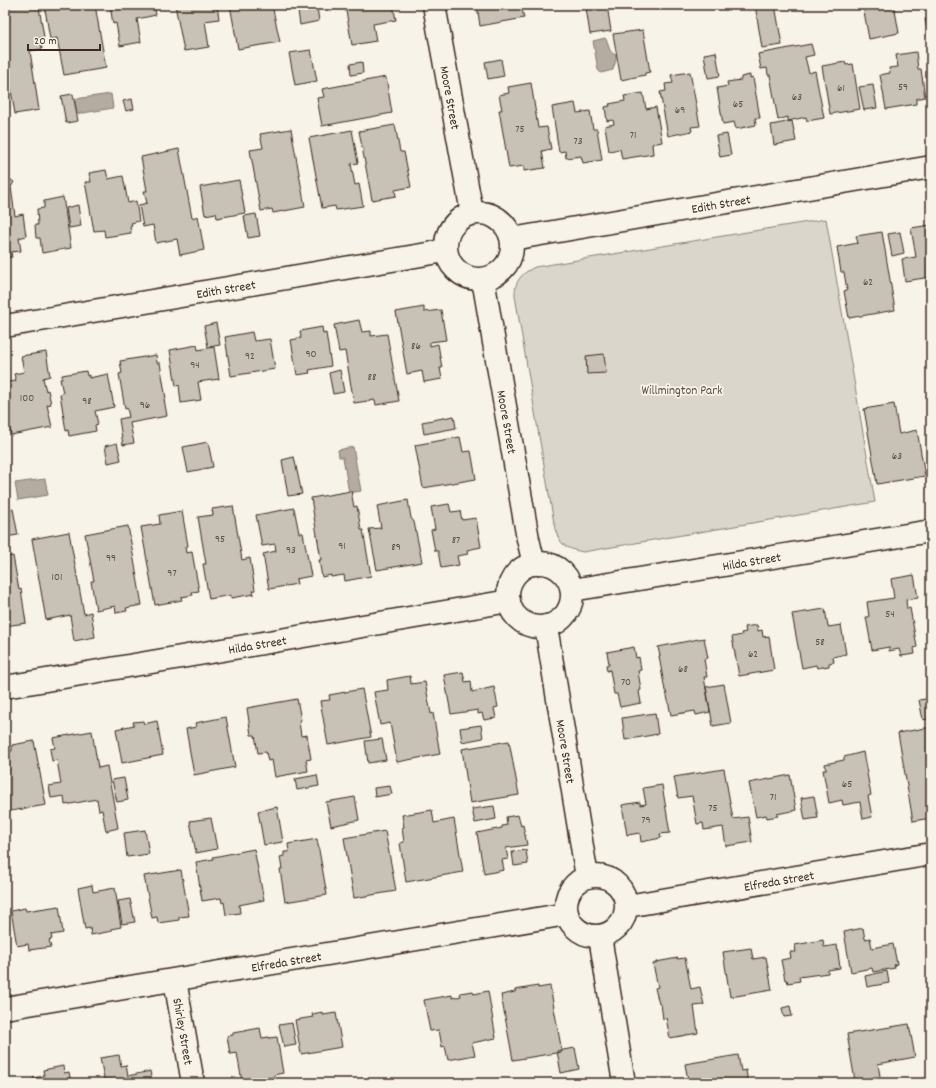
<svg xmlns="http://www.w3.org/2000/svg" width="936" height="1088" viewBox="0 0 936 1088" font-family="Dekko,sans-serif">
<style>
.green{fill:#dbd6cb;stroke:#8b8074}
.water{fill:#b4aca0;stroke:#84786c}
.building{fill:#c8c1b6;stroke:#3b2a1e}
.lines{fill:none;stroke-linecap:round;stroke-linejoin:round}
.minor-casing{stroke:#3b2a1e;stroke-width:25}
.minor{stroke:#f7f3e8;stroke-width:22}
.labels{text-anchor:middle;stroke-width:3.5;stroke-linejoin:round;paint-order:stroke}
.number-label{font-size:11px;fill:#5e5044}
.street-label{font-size:13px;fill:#3b2a1e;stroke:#f7f3e8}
.park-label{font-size:13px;fill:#5b4c41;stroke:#f7f3e8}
</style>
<rect width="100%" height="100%" fill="#f7f3e8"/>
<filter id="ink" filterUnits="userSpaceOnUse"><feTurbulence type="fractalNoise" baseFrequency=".025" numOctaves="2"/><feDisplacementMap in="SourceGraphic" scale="8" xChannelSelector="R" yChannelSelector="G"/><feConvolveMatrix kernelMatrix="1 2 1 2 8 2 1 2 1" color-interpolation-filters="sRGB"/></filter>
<g filter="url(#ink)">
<path class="green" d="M826,219L875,502L583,552C565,548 561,546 555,529L515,296C514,281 522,273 535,267Z"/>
<path class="water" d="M605,38C610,44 607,52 616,55V60L613,70L601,73L598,70L593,41Z
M111,94L113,108L77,114L75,99Z
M353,447L361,491L349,493L343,457H339L338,450Z
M45,479L48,495L18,500L15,483Z"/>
<path class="building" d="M21,5H36V8L39,7L44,37L40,38L42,49L30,51L39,110L15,114L5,54V8Z
M57,5H95L106,68L64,75L57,38L50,39L45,9L54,8V6Z
M110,5H154L156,15L137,19L141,42L120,46L116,23L113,24Z
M175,5H217L219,19L205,21L209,47L184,51Z
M230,5H272L280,42L238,49Z
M345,5H393L396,20L373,24L376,41L352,45Z
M477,5H521L524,18L480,26Z
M607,5L611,31L590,34L586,8Z
M755,5H775L782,45L762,48Z
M869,5H894L899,33L869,39L863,6Z
M317,7L319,21L300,25L298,11Z
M931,18V51L925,19Z
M643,30L650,72L645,73V75L621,80L613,34Z
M811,44L814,55L805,57L809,73L815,71L824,118L807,121L806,117L788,121V117L778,120L770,75H768L767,68L761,69L758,54Z
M311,50L317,81L295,85L289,53Z
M716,52L720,76L708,78L704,54Z
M916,52L918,69H921L925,97L916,99V104L886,109L880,75L890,73L889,68L898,67L896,55Z
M501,59L504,76L488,79L485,62Z
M362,62L363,73L351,75L350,64Z
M845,62L846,65L853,64L860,109L830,114L822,66Z
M690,72L700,126L691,127L692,131L668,136L660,92L666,91L665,84L673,83L671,75Z
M750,75V78L753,77L760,118H755L756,125L736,129L734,122L723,124L717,88L728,86L727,82L741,80V77Z
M386,77L392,113L322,126L317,98L324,97L322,89Z
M531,83L538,128L547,127L551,149L542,151L545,168L524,171V166L509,168L499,110H502L499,95L509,93L508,87Z
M873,85L877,108L864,110L859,87Z
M643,93L646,109L656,107L662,142L652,144L653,154L622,159L620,149L609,151L605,126L614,124L613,120L607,121L605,107L610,106L609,104L625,101L624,96Z
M73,94L78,121L66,123L61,96Z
M132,99L134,109L126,111L123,101Z
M575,103L577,113L590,111L593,129H597L602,160L583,163L581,156L566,158L565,151L559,152L552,107Z
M792,121L796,141L774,145L771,125Z
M395,125L400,152H404L411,187L395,190L396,196L372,200L359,131Z
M291,129L305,207L273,213L272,209L261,211L250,150L263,148L260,134Z
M352,130L358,163L351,164L355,185L359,184L363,206L336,210L335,206L322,208L309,138Z
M727,134L731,155L720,157L716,136Z
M179,149L192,218L198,216L204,250L180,255L177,239L156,243L153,225L143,227L139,205L147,203L144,191H147L141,157Z
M106,170L108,179L123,176L128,203L136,201L139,221L131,223L132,225L130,226L131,233L105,237L104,230L94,231L85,182H91L89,173Z
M5,176L14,182L11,187L15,216L23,214L26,236L19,238L21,251L11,252L12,257L5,258Z
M239,180L245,213L217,218L216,213L205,215L200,187Z
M63,197L71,248L42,253L40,238H36L35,225H38L37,209L44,208V201Z
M78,205L81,226L69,228L66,208Z
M256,214L260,236L248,238L244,216Z
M931,225V277L905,281L902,259L916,257L911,228Z
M882,232L895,310L849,318L844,291L847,290L844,272H841L837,247L858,243L856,236Z
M900,232L904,253L892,256L888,234Z
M424,307V312L441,310L446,340L430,342V346L438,344L442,368H440L442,379L424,382L422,371L407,374L396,312Z
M359,320L362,332L371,331V336L387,334L399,401L376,405L375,400L354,403L345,351L339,352L334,325Z
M216,323L220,345L208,347L204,326Z
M322,327L323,334L326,333L331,366L309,370L310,373L297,375L291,340L301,338L300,331Z
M252,332L254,341L270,339L275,369L231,376L225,337Z
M197,345L198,350L214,347L219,379L198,382L201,400L181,403L179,385L176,386L170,350Z
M46,352L50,376L43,378L46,391L48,390L51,404L47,405L52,427L11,435L5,402V383L16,381L14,374L24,372L21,356Z
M604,354L606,373L587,374L586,356Z
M156,355L157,363H160L166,399H164L167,416L130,423L134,443L123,445L119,419L129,417L127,408L125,409L119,374L122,373L120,361Z
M340,370L344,392L333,394L329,373Z
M86,371L87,376L89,375V378L108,374L114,407L95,411L98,424L95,425L96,431L69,436L68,430L66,431L60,394L63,393L60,379H62V375Z
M894,404L899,434L917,430L925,476L877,484L864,409Z
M454,416L456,428L424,434L422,422Z
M460,437L463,452L471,451L476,479L423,488L415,445Z
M208,442L213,467L188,472L183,447Z
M117,443L121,460L108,463L105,446Z
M294,457L302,494L288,496L282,460Z
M351,491L354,507L357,506L361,530H363L371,576L345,581L344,575L331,577V575L322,577L319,560H321L311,498Z
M408,500L411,518L414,522L422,562L377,570L369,529L381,528L377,506Z
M449,504L451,512L460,511L462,520L476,518L481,547L467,550L468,554L457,556L459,565L441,568L438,551H435L431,530L435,529L431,507Z
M233,506L242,560L250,558L255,590L253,591L254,594L231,598V595L209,599L203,564H206L198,517L213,515L212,509Z
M294,508L299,533H303L311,576L296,579L297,584L269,589L263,554L276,551L275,544L262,546L256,515Z
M13,509L18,535L5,537V510Z
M182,511L188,546L185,547L186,553L192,552L199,591L192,592L193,595L181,597L182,600L155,605L141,527L160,524L159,515Z
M128,526L142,605L126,608L127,611L116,613L115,606L96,610L91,581H94L85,534Z
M69,532L84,614L91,612L95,637L74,641L70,615L46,620L32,539Z
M13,556L19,590L21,589L26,623L5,626V557Z
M914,575L918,598L906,600L907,609L910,608L917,647L914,648L915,654L901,656L899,649L889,651V647L872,650L866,617H869L867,602L894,598L891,579Z
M825,609L828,627L841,625L846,654L833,657L834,662L829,663V666L817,668L816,665L802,668L792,614Z
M757,625L758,631L762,630L763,637L769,636L774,670L739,676L732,637L742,635L741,633L746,632L745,627Z
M704,638L708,658L704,659L707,677H704L710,712L696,715L695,711L671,715L666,691H665L659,656H660L658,647Z
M634,647L636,658L639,657L641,670L638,671L641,690L639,691L641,703L620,707L617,694H614L610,670L607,671L606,665L609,664L607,652Z
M463,672L465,682L471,681L472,692L494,687L498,707L494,708L496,718L484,720L482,713L478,714V710L451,714L444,675Z
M410,676L411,684L425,682L431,714L433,713L440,754L397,762L390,723L380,725L374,692L388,690L387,680Z
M724,684L731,723L713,726L706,687Z
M362,689L371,737L328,745L320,701L330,700L329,695Z
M931,698V718L923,720L919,700Z
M297,699L301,720L299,721L301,736L307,735L311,759L306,760L308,771L275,777L272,760L268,761L266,752L258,753L255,735H251L247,708Z
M655,713L658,734L625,740L622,718Z
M226,717L235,767L194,775L186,729L196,727L195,723Z
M143,721L144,724L157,721L163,755L122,763L116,729L134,725L133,722Z
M481,725L483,738L462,742L460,728Z
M931,727V818L913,821L898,733Z
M92,731L98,768L107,766L118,828L106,831L102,810L99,811L97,799L65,805L64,796L51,798L49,786L61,784L57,760L52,761L50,749L55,748L53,738Z
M382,739L386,760L368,763L365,741Z
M34,741L46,805L5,812V752L12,751V745Z
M509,741L519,795L470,803L462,749Z
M863,752L871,795L868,796L872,817L863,819L860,802L843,805L842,800L829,803L823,770H826L825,764L844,760V757Z
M724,769L733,819L748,817L752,842L726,846L723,827L704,830L703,823L697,824L692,796L678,798L674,777Z
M317,775L319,786L297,790L295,779Z
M790,775L796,810L777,814L778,816L767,818L766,815L756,817L749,783Z
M124,778L128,800L117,802L112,780Z
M662,785L670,833L660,834L661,838L641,842L640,833L627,835L622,805L640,802V805L646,804L643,788Z
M390,786L392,794L375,797L374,788Z
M814,796L818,818L805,820L801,798Z
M355,797L359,820L331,826L326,802Z
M494,806L496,819L475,823L472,809Z
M277,807L283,842L264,845L258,811Z
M432,810L434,823L454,819L463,872L406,882L400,843L404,842L402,828L404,827L402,815Z
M518,815L521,826L523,825L527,845L506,848L508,859L502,860L504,870L484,874L477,833L502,828V826L507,825L506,817Z
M211,818L217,849L196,853L190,821Z
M145,830L149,854L127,857L124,833Z
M385,831L396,891L354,898L344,838Z
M317,839L327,895L285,902L280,869H282L280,857L284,856V852H289L288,844Z
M254,849L264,900L239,905L240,913L226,915L224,902L222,903L221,898L202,901L196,862L214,859L213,857Z
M526,850L528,864L514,866L512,852Z
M181,870L189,916L179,917V920L158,923L157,917L152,918L144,876Z
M92,885L93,892L115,888L121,927L111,929L112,931L91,935L90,928L85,929L78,888Z
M130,899L135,922L122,924L118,901Z
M59,906L63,933L51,935L52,939L49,940L51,947L29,950L28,944L17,946L11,911L25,908L26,911Z
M863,928L865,939L870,938L872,948L893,944L897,964L894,965L895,968L873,972L872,968L851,972L844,932Z
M823,940L824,947L837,945L840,968L828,970V973L799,977L800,981L788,983L787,980H785L781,960L791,958L790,952H796L795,945Z
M751,948L753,959L766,957L772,990L730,997L723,952Z
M678,958V959L685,958L691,989L700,987L704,1005L694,1006L698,1033L670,1038L666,1018L663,1019L661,1004H659L655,988L658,987L653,964L656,963V962Z
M887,971L889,983L867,987L865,976Z
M538,986V988L550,986L562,1052L513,1060L501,995L515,992V990Z
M473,991L474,994L488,991L496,1038L472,1043L475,1055L448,1060L445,1046L442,1047L439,1030L430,1031L424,1000L452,995V998L457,997L461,996L460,993Z
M790,1006L792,1016L784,1017L782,1008Z
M323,1012V1015L336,1013L342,1047L301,1054L295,1020L313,1017L312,1014Z
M292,1023L296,1045L284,1047L279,1025Z
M909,1024L915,1057L878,1064L880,1076L855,1081L847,1034Z
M260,1028L262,1038L269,1037V1038L277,1037L283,1073L274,1075V1077L242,1082L237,1053L230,1054L227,1036L233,1035V1033Z
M575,1048L579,1069L561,1073L557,1051Z
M119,1055L121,1066L126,1065L128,1076L150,1071L152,1083H105L100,1058Z
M738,1055L741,1071L746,1070L748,1083H681L680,1081L688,1080L685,1064Z
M63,1066L64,1073L69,1072L71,1083H34L33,1078L44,1076L43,1070Z"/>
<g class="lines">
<g class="minor-casing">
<g id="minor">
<path id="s1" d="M434,5L472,213"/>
<circle cx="479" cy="246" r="33"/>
<path id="s2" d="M512,239L931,167"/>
<path id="s3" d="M483,279L528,539L534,564"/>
<path id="s4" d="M5,326L433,253L445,249"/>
<circle cx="540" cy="595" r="32"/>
<path id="s5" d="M572,590L931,531"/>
<path id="s6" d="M546,626L587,877"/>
<path id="s7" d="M5,687L509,601"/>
<circle cx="596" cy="906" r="30"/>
<path id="s8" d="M627,906L931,854"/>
<path d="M600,937L624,1083"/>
<path id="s9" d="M175,980L193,1083"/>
<path id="s10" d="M5,1008L567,914"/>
</g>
</g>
<use href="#minor" class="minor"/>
</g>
</g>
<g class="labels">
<g class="number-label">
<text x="903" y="90">59</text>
<text x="841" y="91">61</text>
<text x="797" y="100">63</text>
<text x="738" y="107">65</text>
<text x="680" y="113">69</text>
<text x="520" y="132">75</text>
<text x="633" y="138">71</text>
<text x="578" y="144">73</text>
<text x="868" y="285">62</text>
<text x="416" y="349">86</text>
<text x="311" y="357">90</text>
<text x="250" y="359">92</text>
<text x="195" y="368">94</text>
<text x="372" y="380">88</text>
<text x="27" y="401">100</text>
<text x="87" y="404">98</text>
<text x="145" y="408">96</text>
<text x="897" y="459">63</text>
<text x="220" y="542">95</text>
<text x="456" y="543">87</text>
<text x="342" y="549">91</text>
<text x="396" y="550">89</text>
<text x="291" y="553">93</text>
<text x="111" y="561">99</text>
<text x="172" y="576">97</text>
<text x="57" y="580">101</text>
<text x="890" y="617">54</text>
<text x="820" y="645">58</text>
<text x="753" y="657">62</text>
<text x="683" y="672">68</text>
<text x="626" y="685">70</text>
<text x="847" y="787">65</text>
<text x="773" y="800">71</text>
<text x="713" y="811">75</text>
<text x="646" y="823">79</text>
</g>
<g class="street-label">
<text dy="5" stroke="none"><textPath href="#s1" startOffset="94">Moore Street</textPath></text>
<text dy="5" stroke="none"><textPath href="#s2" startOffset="212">Edith Street</textPath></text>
<text dy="5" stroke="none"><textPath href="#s4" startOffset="224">Edith Street</textPath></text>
<text dy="5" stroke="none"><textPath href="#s3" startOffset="145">Moore Street</textPath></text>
<text dy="5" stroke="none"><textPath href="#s5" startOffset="182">Hilda Street</textPath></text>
<text dy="5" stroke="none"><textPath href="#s7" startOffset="256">Hilda Street</textPath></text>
<text dy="5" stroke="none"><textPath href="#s6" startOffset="127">Moore Street</textPath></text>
<text dy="5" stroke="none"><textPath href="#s8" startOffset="154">Elfreda Street</textPath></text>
<text dy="5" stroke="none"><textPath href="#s10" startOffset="285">Elfreda Street</textPath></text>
<text dy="5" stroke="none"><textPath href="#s9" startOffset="52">Shirley Street</textPath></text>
</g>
<g class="park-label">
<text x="682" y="394">Willmington Park</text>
</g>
</g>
<rect width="936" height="1088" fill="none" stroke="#f7f3e8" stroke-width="20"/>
<rect x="10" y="10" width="916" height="1068" fill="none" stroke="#3b2a1e" stroke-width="1.5" filter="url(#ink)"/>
<path d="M28 44v6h72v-6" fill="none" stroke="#3b2a1e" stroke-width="2"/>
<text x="34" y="44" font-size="12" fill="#3b2a1e" stroke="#f7f3e8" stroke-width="3" paint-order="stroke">20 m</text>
</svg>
